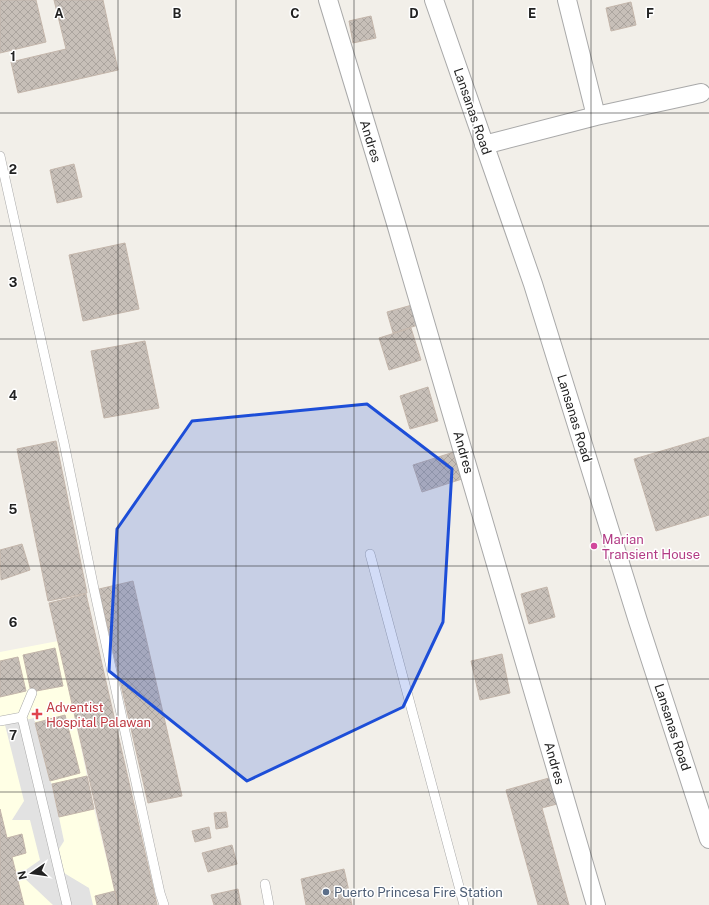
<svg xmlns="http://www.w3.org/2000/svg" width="709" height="905" viewBox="0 0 709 905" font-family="'Public Sans',sans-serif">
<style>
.education{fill:#ffffe5}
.parking{fill:#e2e2e2}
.building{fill:url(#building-cross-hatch);stroke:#c4b6ab}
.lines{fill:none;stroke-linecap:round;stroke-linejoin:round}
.lane-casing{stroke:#a9a9a9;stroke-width:10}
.street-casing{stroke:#a9a9a9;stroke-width:20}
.lane{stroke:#fff;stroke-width:9}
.street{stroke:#fff;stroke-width:18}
.marked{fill:#1d4ed8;fill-opacity:0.2;stroke:#1d4ed8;stroke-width:3;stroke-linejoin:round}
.grid{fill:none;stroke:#222;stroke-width:1;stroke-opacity:0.55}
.hotel-dot{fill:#d1479c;stroke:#fff;stroke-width:1.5}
.health-dot{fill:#e0444e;stroke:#fff;stroke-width:1.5}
.service-dot{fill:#5c6f8a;stroke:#fff;stroke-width:1.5}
.labels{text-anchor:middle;stroke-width:3;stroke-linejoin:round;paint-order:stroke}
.street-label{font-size:13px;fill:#222;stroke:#fff}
.hotel-label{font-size:13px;fill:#b23c85;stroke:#fff;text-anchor:start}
.health-label{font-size:13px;fill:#be3a42;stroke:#fff;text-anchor:start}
.service-label{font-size:13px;fill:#4e5e75;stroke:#fff;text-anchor:start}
.grid-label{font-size:13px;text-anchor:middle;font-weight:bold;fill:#222;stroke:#fff;stroke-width:3;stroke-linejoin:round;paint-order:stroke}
</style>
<defs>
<pattern id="building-cross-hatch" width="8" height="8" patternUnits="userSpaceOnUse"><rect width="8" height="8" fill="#c7bfb8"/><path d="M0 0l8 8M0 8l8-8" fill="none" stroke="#aba49e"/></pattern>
</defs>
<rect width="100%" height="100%" fill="#f2efe9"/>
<path class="education" d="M58,641L94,809L118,905H0V652Z"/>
<path class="parking" d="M34,718L50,781L52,784L64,841L59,849L64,873L89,888L93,905H53L20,874L40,860L30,820H12L24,801L5,725Z"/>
<path class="building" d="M0,0H36L46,42L0,53Z
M54,0H103L118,70L18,93L11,62L66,49Z
M631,2L636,25L611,31L606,8Z
M371,16L376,38L353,43L349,21Z
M74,164L82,197L57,203L50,170Z
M125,243L139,309L83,321L69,255Z
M412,305L418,325L393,333L387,312Z
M411,328L421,360L389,370L379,338Z
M145,341L159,408L104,418L91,351Z
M428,387L438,421L410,429L400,396Z
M709,437V515L656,531L634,459Z
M56,441L87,593L48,601L17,449Z
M454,452L462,479L422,492L413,465Z
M22,544L30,570L1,580L0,550Z
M133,581L182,796L148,803L99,589Z
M547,587L555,617L529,624L521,594Z
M86,594L157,905H118L49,603Z
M55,648L63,686L31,692L23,655Z
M502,654L510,693L480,700L471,661Z
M18,657L26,691L0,697V661Z
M65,715L80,773L50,781L35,723Z
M87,776L94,809L59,817L52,784Z
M549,778L557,804L542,808L569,905H538L506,790Z
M0,809L7,838L22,834L26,853L12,857L24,905H0Z
M226,812L228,827L216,829L214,813Z
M209,827L211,838L195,842L192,831Z
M232,845L237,864L208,872L202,853Z
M344,869L352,905H306L301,879Z
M238,889L241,905H214L211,895Z
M115,891L118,905H97L95,896Z"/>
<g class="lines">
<g class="lane-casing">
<path id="lane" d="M0,156L64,443L94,589L160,893L164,905
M370,554L464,905
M22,717L67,905
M0,721L22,717L32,693
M265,884L269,905"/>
</g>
<g class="street-casing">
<path id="street" d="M328,0L395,220L596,905
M434,0L533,284L638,621L709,839
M567,0L596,116
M484,145L596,116L701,93"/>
</g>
<use href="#lane" class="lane"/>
<use href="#street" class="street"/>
</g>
<path class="marked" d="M367,404L452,469L443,622L403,707L247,781L109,671L117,529L192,421Z"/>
<path class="grid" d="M118,0V905M236,0V905M354,0V905M473,0V905M591,0V905M0,113H709M0,226H709M0,339H709M0,452H709M0,566H709M0,679H709M0,792H709"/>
<circle class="hotel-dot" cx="594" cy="546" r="4"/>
<path class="health-dot" d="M35 708h4v4h4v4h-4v4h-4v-4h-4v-4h4z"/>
<circle class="service-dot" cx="326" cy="892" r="4"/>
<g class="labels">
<g class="street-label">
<text transform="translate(473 111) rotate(71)" y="5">Lansanas Road</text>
<text transform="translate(371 141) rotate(73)" y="5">Andres</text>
<text transform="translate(575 418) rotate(73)" y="5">Lansanas Road</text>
<text transform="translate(464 452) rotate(74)" y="5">Andres</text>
<text transform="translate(673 727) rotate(72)" y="5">Lansanas Road</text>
<text transform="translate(555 763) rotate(74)" y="5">Andres</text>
</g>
<g class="hotel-label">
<text x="602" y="544">Marian<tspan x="602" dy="15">Transient House</tspan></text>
</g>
<g class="health-label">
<text x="46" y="712">Adventist<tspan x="46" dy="15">Hospital Palawan</tspan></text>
</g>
<g class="service-label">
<text x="334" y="897">Puerto Princesa Fire Station</text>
</g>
</g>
<g class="grid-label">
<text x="59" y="18">A</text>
<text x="177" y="18">B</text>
<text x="295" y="18">C</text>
<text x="414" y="18">D</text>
<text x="532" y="18">E</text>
<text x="650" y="18">F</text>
<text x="13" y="61">1</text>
<text x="13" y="174">2</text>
<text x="13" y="287">3</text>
<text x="13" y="400">4</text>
<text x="13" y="514">5</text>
<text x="13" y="627">6</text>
<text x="13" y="740">7</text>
</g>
<g transform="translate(32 873) rotate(257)" stroke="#ffffff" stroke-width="3" paint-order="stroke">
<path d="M0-3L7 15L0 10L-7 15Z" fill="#222222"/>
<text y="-6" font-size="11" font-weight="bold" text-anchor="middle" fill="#222222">N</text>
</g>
</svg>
